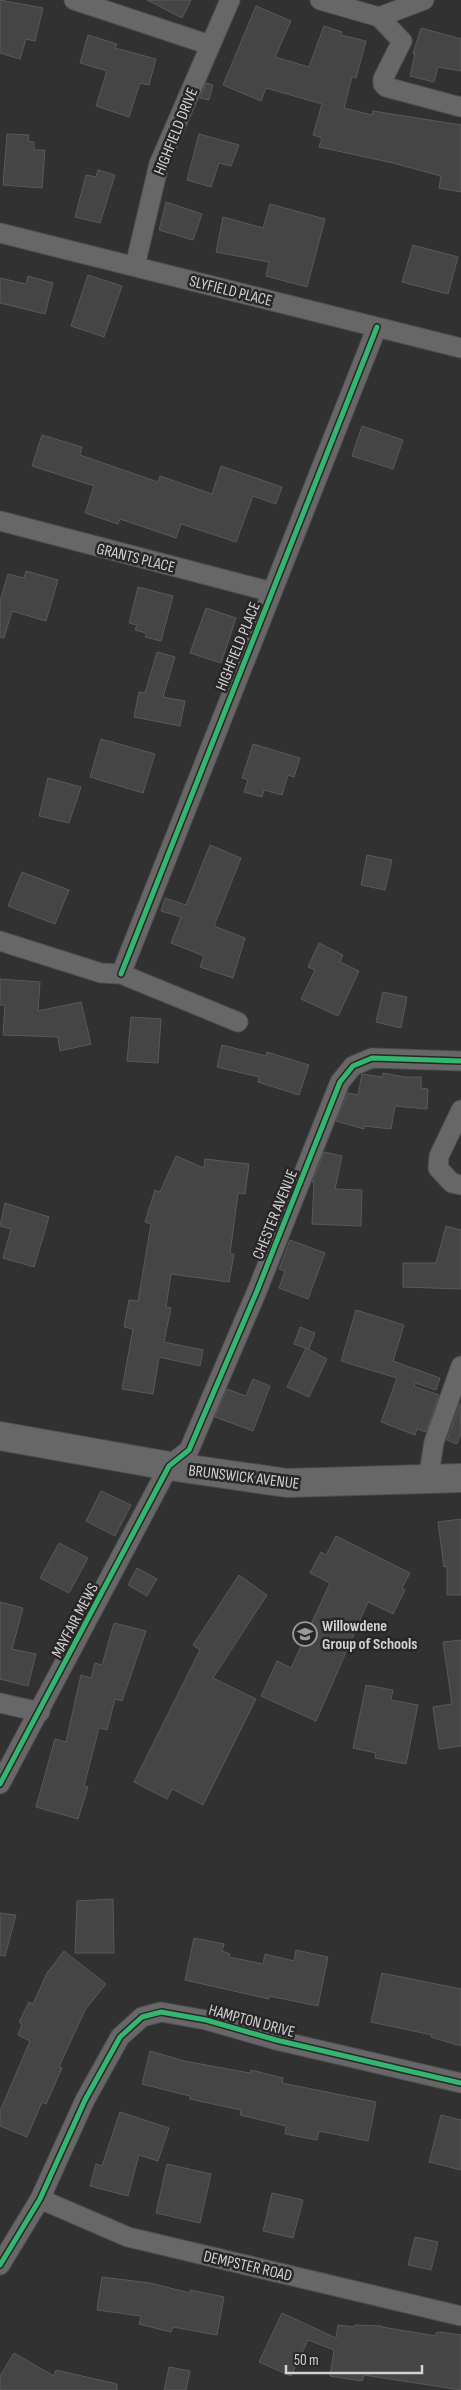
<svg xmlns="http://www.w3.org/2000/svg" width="461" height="2390" viewBox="0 0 461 2390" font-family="'Sofia Sans Condensed',sans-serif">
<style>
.building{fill:#464545;stroke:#5a5959}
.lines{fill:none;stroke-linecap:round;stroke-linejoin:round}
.street-casing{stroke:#4f4e4e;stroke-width:21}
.secondary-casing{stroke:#4f4e4e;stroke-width:30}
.street{stroke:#686767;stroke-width:19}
.secondary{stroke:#686767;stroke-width:28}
.cycleway-casing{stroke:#292627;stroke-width:8}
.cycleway{stroke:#33b770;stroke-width:5}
.labels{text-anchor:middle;stroke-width:5;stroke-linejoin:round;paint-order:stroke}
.street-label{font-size:16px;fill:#d3d2d2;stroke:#292627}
.poi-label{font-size:16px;font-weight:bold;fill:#d3d2d2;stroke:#292627;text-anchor:start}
</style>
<rect width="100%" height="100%" fill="#323131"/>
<path class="building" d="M0,0L43,8L35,41L26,39L20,59L0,53Z
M147,0H191L182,18Z
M256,6L291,21L275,57L309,67L324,26L342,32L341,35L366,41L356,78L352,77L344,108L372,115L373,111L461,125V192L439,188L441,176L393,163L319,147L322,138L313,135L322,104L266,88L261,101L223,85Z
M421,28L461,39V71L438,67L434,82L410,76L415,54H413Z
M88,35L117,44L115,48L156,59L149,85L140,83L129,117L96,106L107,71L80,63Z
M206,83L213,85L209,100L200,98Z
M7,134L29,135L28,141L34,142V150H45L42,188L3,185Z
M199,134L239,145L231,166L219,163L211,187L187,180Z
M98,170L115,175L100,223L75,217L86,175L96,177Z
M166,202L202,214L193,240L159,230Z
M270,204L325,219L307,287L266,276L269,262L216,252L223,217L263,228Z
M413,245L458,257L448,294L402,282Z
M88,275L122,286L104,337L71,326Z
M28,276L53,283L45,314L0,303V278L26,284Z
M362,426L403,440L393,469L352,456Z
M42,435L82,447L80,455L158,482L160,476L212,494L221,466L282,487L276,504L253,496L236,542L181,524L176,538L120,519L118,524L85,513L94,486L32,466Z
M26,571L58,580L46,621L12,611L4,638L0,637V601L8,574L24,578Z
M138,587L173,596L161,641L145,637L146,633L135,630L137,625L129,623Z
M206,608L236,618L221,663L190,653Z
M157,652L175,657L163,697L185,701L180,726L134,717L139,692L145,693Z
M101,739L155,754L143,793L90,777Z
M253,744L300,758L294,777L288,775L282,795L264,790L262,797L244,792L248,780L242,778Z
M48,778L81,787L69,823L39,816Z
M210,845L241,858L214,926L245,938L233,978L200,967L204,956L171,943L181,917L161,911L165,898L186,905Z
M367,855L392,860L385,890L361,885Z
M22,872L69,890L55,924L8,906Z
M319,943L343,955L340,962L359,971L338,1016L301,999L315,970L308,967Z
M0,979L40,982L38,1011L81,1002L91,1044L60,1051L58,1037L3,1035L5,1005H0Z
M383,992L407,997L401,1028L376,1022Z
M131,1017L161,1019L158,1063L127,1061Z
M222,1045L266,1056L267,1052L309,1065L299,1095L258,1082L259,1077L217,1067Z
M383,1073L404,1077H421V1088L428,1089L427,1109L395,1106L391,1129L364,1126V1129L336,1121L348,1093L358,1095L362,1074L382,1077Z
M324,1152L342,1156L335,1189L362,1190L361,1226L312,1224L314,1182H312Z
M176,1156L204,1168L205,1159L249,1164L245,1194L238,1193L230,1254H234L229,1282L171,1274L166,1307L171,1308L164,1342L203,1350L200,1366L159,1357L153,1394L122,1389L133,1329L124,1327L129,1300L138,1301L151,1224L145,1222L155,1190L160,1192Z
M5,1203L49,1217L34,1267L3,1258L11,1229L0,1226Z
M446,1226L461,1230V1289L403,1287V1263H436Z
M290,1240L325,1253L308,1299L279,1288L285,1271L279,1269Z
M356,1310L404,1325L393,1361L440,1378L436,1390L415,1383L414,1386L439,1395L426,1432L417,1429L415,1435L381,1422L397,1378L341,1361Z
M300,1327L315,1333L309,1349L294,1344Z
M306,1348L327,1359L309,1397L287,1387Z
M253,1379L270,1386L253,1431L215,1417L227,1389L246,1396Z
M460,1403L461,1433L457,1444L447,1440Z
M101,1491L131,1505L115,1536L86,1521Z
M461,1519V1595H447V1566L444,1567L438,1522Z
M336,1536L410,1573L402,1588L405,1590L393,1614L368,1602L316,1721L261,1696L277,1661L291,1668L330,1583L310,1573L321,1552L326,1555Z
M59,1543L88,1558L69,1593L40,1578Z
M137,1568L157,1579L147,1596L128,1585Z
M239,1575L267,1595L213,1678L256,1699L203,1805L172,1789L167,1799L134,1782L200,1650L193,1645Z
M0,1602L23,1608L12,1649L36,1654L28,1686L0,1679Z
M114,1623L146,1631L122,1701L115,1699L107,1730L99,1728L84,1786L88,1787L78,1819L36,1807L55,1739L66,1742L81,1675L91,1678L95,1663L102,1665Z
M461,1640V1746L439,1749L433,1707L452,1704L443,1642Z
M366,1685L393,1690L391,1700L418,1705L406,1764L375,1758L376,1753L353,1748Z
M113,1899L114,1953H75L77,1901Z
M0,1913L16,1915L5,1956L0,1955Z
M194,1938L224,1944L222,1951L230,1954L229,1957L263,1964L265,1954L294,1961L296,1950L328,1957L318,2006L269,1996V1999L185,1980Z
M64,1951L106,1984L85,2010L59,2067L62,2068L46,2104L42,2102L27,2137L0,2126V2111L30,2041L18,2035L22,2024L19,2022L29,2002L33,2004L47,1973Z
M382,1973L461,1989V2046L431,2037L432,2035L371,2022Z
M150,2051L184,2061L250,2073L251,2070L283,2078L282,2083L376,2102L368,2141L319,2131L317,2140L285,2134L286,2126L240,2115L241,2110L190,2099V2096L142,2084Z
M120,2112L169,2128L158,2161L139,2155L128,2196L90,2186L96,2164L102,2166Z
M441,2115L461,2120V2170L429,2162Z
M167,2164L211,2174L200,2223L156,2213Z
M272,2193L303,2200L293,2238L263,2231Z
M415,2237L438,2242L431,2270L408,2265Z
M102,2277L150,2283L190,2293V2290L224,2297L217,2335L173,2327L171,2332L139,2324L141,2316L97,2310Z
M282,2313L336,2338L338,2325L354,2327L355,2325L382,2326V2327L436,2336V2333L440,2332L461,2335V2390L364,2375L362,2381L330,2376L334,2350L308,2340L291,2376L259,2362Z
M14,2353L54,2376L56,2370L117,2384V2390H0V2376Z
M169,2367L190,2371L186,2390H164Z"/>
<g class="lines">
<g class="street-casing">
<path id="street" d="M74,0L210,45
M320,0L379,17
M379,17L402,41L383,79V84L386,87L461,107
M379,17L424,0
M0,233L461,348
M135,266L159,164L230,0
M0,521L272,592
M0,941L101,973L121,974L238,1022
M121,974L377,327
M461,1110L439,1156L438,1168L452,1183L461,1185
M428,1480L434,1442L461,1366
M0,1703L40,1712
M0,1784L169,1466L189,1450L257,1291L340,1082L353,1066L372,1058L461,1061
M40,2199L128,2237L461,2316
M0,2265L40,2199L85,2100L120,2037L142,2017L161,2012L206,2020L276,2040L461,2083"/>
</g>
<g class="secondary-casing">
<path id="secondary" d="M0,1436L169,1466L287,1483L461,1478"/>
</g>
<use href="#street" class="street"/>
<use href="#secondary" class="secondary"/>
<g class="cycleway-casing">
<path id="cycleway" d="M121,974L377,327
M0,1784L169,1466L189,1450L257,1291L340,1082L353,1066L372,1058L461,1061
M0,2265L40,2199L85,2100L120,2037L142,2017L161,2012L206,2020L276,2040L461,2083"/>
</g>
<use href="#cycleway" class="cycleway"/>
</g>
<defs>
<g id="school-ring" transform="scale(1.25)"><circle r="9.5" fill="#292627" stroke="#9b9a9a" stroke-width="1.5"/><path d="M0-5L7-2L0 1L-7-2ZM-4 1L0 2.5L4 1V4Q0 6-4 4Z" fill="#9b9a9a"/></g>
</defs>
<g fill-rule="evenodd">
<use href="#school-ring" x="305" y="1634"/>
</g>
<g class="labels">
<g class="street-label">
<text transform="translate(175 131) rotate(-68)" y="6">HIGHFIELD DRIVE</text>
<text transform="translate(231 290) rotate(14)" y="6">SLYFIELD PLACE</text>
<text transform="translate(136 557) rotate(14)" y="6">GRANTS PLACE</text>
<text transform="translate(237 646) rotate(-68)" y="6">HIGHFIELD PLACE</text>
<text transform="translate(274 1214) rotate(-68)" y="6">CHESTER AVENUE</text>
<text transform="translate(244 1476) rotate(7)" y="6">BRUNSWICK AVENUE</text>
<text transform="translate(74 1620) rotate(-62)" y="6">MAYFAIR MEWS</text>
<text transform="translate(252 2020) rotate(15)" y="6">HAMPTON DRIVE</text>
<text transform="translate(248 2265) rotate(13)" y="6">DEMPSTER ROAD</text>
</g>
<g class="poi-label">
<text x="322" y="1631">Willowdene<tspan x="322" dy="18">Group of Schools</tspan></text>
</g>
</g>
<path d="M286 2365v8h136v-8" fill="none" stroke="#d3d2d2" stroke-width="2.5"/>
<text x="294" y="2365" font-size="15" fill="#d3d2d2" stroke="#292627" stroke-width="4" paint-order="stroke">50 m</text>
</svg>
